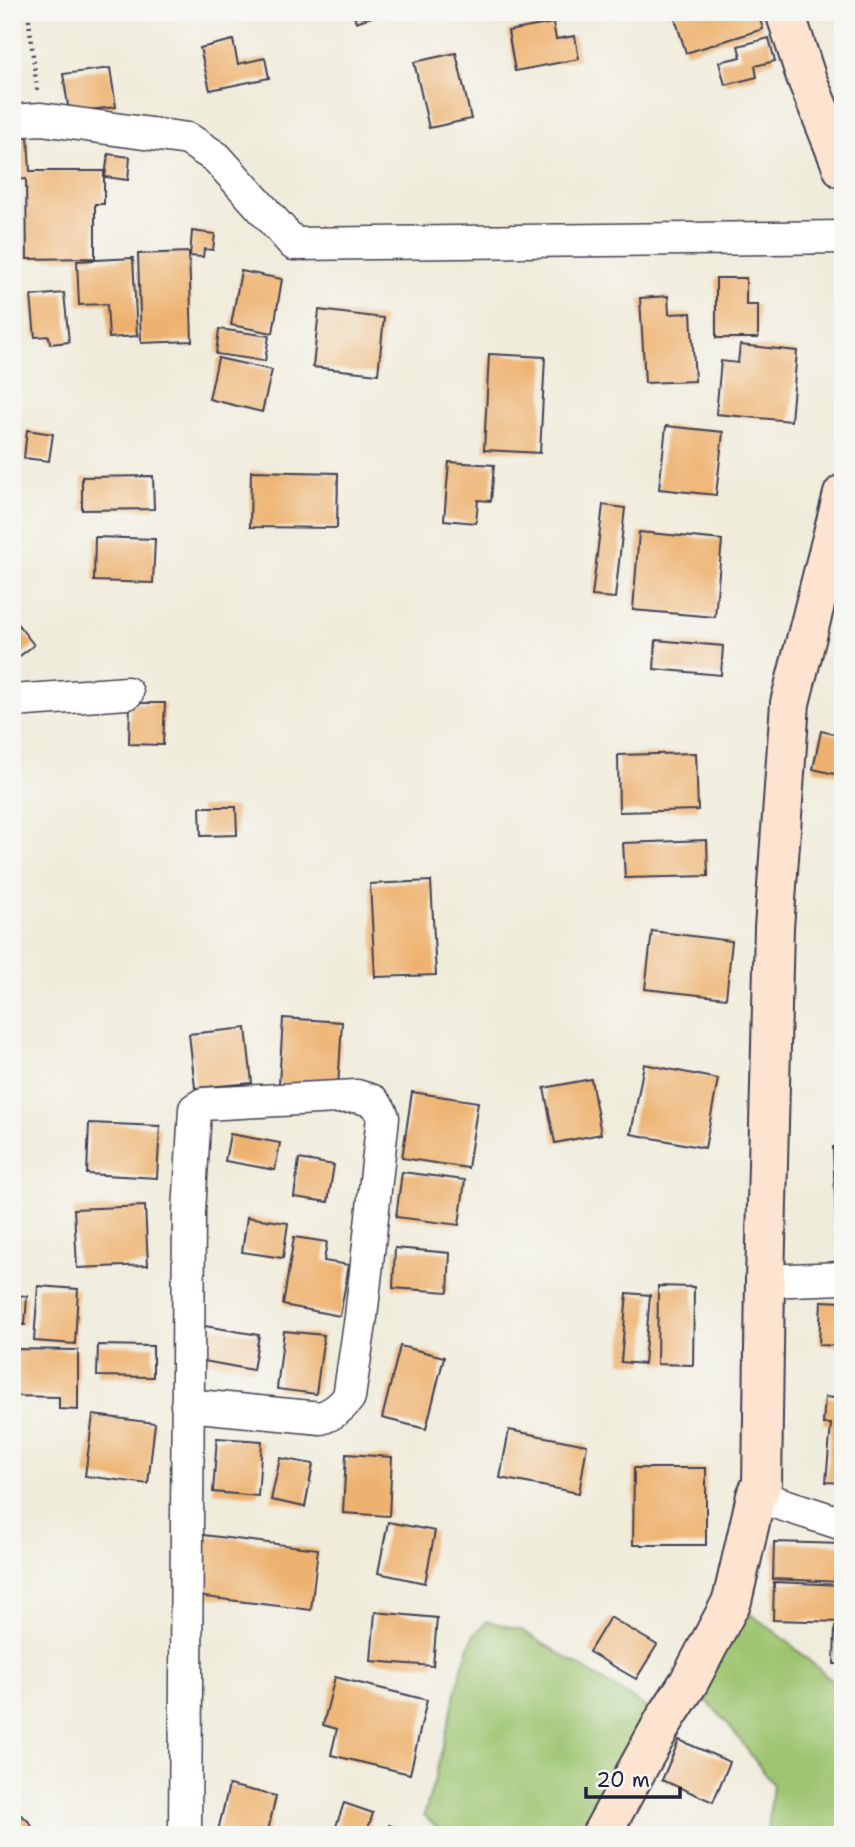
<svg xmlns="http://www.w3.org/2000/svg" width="855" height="1847" viewBox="0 0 855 1847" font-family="'Shantell Sans',sans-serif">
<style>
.green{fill:#9dc470;stroke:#607356;stroke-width:2}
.building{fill:#eeb270}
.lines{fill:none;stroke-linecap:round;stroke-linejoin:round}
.street-casing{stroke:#414053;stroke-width:35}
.secondary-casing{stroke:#414053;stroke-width:42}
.primary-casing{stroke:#414053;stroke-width:42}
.path{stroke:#414053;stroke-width:4.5;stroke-dasharray:2 5;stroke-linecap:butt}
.street{stroke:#fff;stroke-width:32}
.secondary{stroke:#fde4d0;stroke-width:38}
.primary{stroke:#f9bc8a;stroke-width:38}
</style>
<rect width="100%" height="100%" fill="#f6f6f2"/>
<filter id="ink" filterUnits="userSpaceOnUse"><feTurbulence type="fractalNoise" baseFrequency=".0143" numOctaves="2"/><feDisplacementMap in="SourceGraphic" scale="14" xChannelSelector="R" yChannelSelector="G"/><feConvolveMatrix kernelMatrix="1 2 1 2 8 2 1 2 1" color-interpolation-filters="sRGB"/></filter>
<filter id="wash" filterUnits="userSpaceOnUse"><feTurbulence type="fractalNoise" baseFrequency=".00686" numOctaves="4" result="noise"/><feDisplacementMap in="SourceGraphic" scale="28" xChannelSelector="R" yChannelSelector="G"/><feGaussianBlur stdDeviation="1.57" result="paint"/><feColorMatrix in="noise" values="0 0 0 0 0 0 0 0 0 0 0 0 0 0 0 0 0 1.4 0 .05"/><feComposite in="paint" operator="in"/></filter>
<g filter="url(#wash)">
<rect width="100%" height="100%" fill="#f0ecdb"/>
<path class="green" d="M732,1601L781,1636L829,1678L843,1684V1835H767L773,1785L728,1724L689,1682Z
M487,1621L521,1630L665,1719L601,1835H456L437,1828L424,1815L434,1782L463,1664L473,1636Z"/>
<g id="blocks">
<path class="building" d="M353,12H384V13L356,22Z
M673,12H758L763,29L686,53Z
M553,23L556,39L575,36L579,59L515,71L508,31Z
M769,38L775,61L755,66L757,77L725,85L719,62L741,57L738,46Z
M233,40L238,64L265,58L269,78L210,90L200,48Z
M456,53L471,119L429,128L414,62Z
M110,68L116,107L69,112L63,74Z
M12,137H28L30,171H104V204H95V258L27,259L26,179L12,180Z
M108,154L130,157L128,180L105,177Z
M192,231L215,234L213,250L204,249L203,257L190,256Z
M189,252L192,341L141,343L138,254Z
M133,258L137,336L109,338L107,304L79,305L77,261Z
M241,271L282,279L273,333L231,325Z
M716,278H746V305H758V338H716Z
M64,293L69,342L50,344L49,336L35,337L31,296Z
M668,296L669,314L691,313L695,381L645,383L640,298Z
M319,310L384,318L378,374L313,367Z
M219,329L269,336L265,361L216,354Z
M740,345L797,351L791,421L716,414L721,361L738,363Z
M489,354L545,357L540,453L484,450Z
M218,358L272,370L262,412L209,399Z
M666,426L723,432L716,495L659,489Z
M27,430L53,434L49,461L24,458Z
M449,462L494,465L491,501L478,500L476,523L444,520Z
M251,471L338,473L337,528L250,527Z
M153,476L154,509L82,510V477Z
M603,505L625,508L615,598L592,596Z
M639,532L722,540L715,617L633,610Z
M95,537L155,539L153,583L94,581Z
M12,617L34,645L12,662Z
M656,640L723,646L721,675L654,669Z
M130,703H165L163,745L129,744Z
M821,731L843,736V776L813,769Z
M696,753L698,810L619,812L618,755Z
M200,807H236L237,835L201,836Z
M707,840L708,876L625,878L623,843Z
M431,881L436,975L375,977L370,884Z
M652,931L732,941L726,998L645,989Z
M283,1018L342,1022L338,1088L279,1084Z
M246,1028L252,1083L195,1088L189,1034Z
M644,1064L718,1079L705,1148L631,1134Z
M591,1079L601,1134L555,1143L544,1088Z
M412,1092L478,1102L468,1168L402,1158Z
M89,1123L160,1126L157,1178L87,1174Z
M230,1134L280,1143L275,1170L225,1161Z
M833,1147H843V1248H837Z
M299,1159L334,1165L328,1202L294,1197Z
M402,1172L465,1180L459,1225L396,1217Z
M145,1206L148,1265L77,1268L74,1209Z
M247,1217L288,1223L283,1258L242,1252Z
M294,1237L327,1242L324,1261L349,1265L340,1316L283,1305Z
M395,1248L450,1253L448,1292L393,1288Z
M38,1286L78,1289L75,1344L34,1341Z
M658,1286L694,1287L693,1365L657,1364Z
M627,1293L650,1295L644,1364L621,1362Z
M12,1295L27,1296L25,1325L12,1324Z
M821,1301L843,1302V1346L819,1345Z
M199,1325L259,1335L253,1370L193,1359Z
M284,1331L324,1335L316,1394L277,1389Z
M98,1345L153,1346V1377L97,1376Z
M400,1346L444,1357L426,1429L382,1418Z
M14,1349L78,1350V1410L59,1409V1397L13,1396Z
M825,1397L843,1399V1483L826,1482L831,1424H823Z
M93,1415L155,1423L148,1484L85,1476Z
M509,1430L587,1445L579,1493L500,1478Z
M217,1438L262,1441L258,1496L213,1492Z
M346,1454L392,1457L389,1516L343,1513Z
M280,1458L313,1464L305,1507L271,1500Z
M634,1468H706V1545H633Z
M388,1522L435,1531L425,1583L378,1573Z
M203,1535L318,1549L311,1610L196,1596Z
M774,1542L843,1544V1582L773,1579Z
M774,1582L843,1585V1622L773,1620Z
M375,1612L437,1618L433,1666L371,1661Z
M610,1617L657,1645L636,1679L589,1652Z
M835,1626H843V1664H834Z
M335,1677L427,1700L410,1774L331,1755L337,1729L323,1725Z
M679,1740L730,1762L713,1802L662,1780Z
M229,1785L276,1796L267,1835H217Z
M344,1803L373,1813L366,1835H333Z
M389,1825L415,1835H385Z"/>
</g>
</g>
<g filter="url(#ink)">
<use href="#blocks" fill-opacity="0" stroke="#414053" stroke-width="2"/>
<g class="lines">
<g class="street-casing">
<path id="street" d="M12,121L41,119L188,139L217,158L294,244L843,237
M12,701L127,693
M765,1281L843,1278
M756,1496L843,1524
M185,1835L189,1212L195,1109L203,1104L357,1096L373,1101L380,1110L383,1117L361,1317L349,1397C341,1408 333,1414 321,1418L187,1405"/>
</g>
<g class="secondary-casing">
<path id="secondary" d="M785,12L806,77L843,169
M601,1835L665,1719L689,1682L732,1601L756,1496L762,1484L765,1281L774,928L790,703L843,494"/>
</g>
<g class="primary-casing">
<path id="primary" d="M12,1833L14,1835"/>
</g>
<path class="path" d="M28,12L37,90"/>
<use href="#street" class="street"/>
<use href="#secondary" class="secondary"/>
<use href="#primary" class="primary"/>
</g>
</g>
<rect width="855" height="1847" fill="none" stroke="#f6f6f2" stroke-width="42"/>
<path d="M586 1787v10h94v-10" fill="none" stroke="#22223b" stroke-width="3.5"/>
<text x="596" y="1787" font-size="21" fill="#22223b" stroke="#f6f6f2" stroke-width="5" paint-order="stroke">20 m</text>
</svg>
